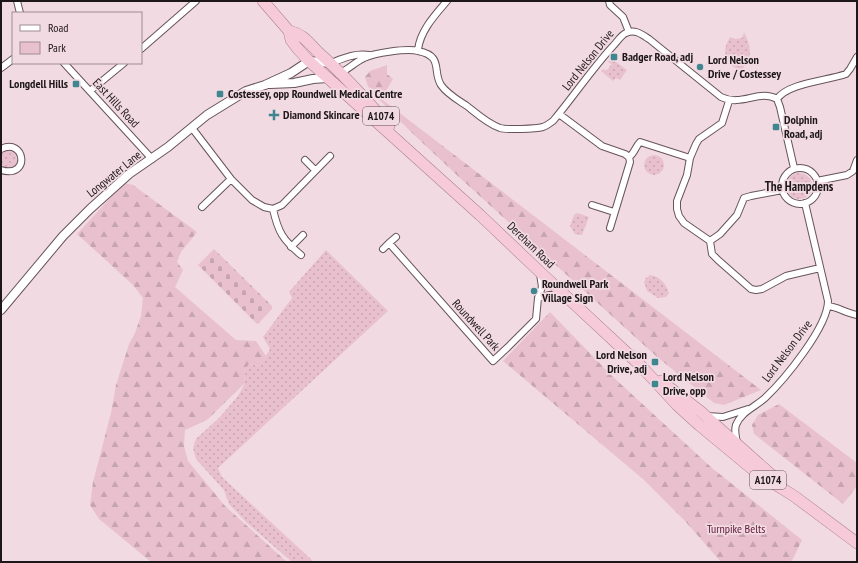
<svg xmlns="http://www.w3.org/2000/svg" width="858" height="563" viewBox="0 0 858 563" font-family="'PT Sans Narrow',sans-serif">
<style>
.green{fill:url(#green-dots)}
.forest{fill:url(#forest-firs)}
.cemetery{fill:url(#cemetery-stones)}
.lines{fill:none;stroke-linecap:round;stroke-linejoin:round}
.minor-casing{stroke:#67545a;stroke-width:8}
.tertiary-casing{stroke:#67545a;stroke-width:10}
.trunk-casing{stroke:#a9828f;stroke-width:12}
.minor{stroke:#fff;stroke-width:6}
.tertiary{stroke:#fff;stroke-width:8}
.trunk{stroke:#f6cad8;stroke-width:11}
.poi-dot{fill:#3f8690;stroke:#f1dae1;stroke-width:1.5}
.labels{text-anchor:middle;stroke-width:3.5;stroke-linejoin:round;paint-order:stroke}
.shield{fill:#f1dae1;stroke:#5d5255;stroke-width:1}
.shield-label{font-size:11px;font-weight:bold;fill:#1e1719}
.poi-label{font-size:12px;font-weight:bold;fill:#1e1719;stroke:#f1dae1;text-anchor:start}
.street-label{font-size:12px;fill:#1e1719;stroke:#f1dae1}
.park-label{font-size:12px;fill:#65203e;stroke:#f1dae1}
.neighbourhood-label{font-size:13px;font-weight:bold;fill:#1e1719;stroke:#f1dae1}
</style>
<defs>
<pattern id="green-dots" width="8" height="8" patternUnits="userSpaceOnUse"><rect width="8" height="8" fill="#e9c1ce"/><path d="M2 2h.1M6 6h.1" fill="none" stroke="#c7a5b0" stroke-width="1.8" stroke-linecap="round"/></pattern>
<pattern id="forest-firs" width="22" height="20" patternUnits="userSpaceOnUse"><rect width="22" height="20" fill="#e9c1ce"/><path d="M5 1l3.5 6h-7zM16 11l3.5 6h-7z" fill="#c7a5b0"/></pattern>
<pattern id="cemetery-stones" width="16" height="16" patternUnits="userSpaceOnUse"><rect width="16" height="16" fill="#e9c1ce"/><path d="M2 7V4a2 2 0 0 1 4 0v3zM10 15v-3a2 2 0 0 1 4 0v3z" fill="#c7a5b0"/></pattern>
</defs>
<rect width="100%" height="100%" fill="#f1dae1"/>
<path class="green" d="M744,32C749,43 754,55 745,65C744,67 743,69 740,69C738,69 733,67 732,66C722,57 724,47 730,37L735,39L742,38Z
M611,58L627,70L620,80L616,78L613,81L601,71L603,69L606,71L612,64L608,62Z
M5,149L13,151C19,158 18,166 10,169L1,167V151Z
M644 165a10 10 0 1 1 20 0a10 10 0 1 1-20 0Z
M786 186a13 13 0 1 1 26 0a13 13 0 1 1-26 0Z
M577,213L589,217L582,235L575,234L570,226L574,215Z
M326,250L388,311L218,468L222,477L314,562H292L246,522L229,504L224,490L196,459L193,448L196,439L219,418L238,396L245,383L244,371L249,364L260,366L270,349L263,337L292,298L289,292Z
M650,275C660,276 666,284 669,293L666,297L658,298L647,291L644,282L646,278Z"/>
<path class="forest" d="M387,65V74L393,79L386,91H378L368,87L365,77L370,71Z
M371,91L761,390L724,405L714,403L656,356L460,178L410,131Z
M124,183L133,185L197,232L181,252L177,262L183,270L175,287L236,340L256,341L266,356L260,366L249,364L244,371L245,383L207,420L185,430L184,446L188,461L225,506L287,562H151L99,519L90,505L93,482L111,413L116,385L129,344L135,333L141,316L143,298L133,285L77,234Z
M550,312L612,376L712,468L802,540L793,559L790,562H721L685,521L644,480L503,361Z
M779,404L857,463V486L843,504L754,434L752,425L758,415Z"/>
<path class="cemetery" d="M214,249L272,306V309L259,323L257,324L198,265Z"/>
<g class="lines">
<g class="minor-casing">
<path id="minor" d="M17,1L20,13
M609,1L610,5L623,17L629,32
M141,49L196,1
M418,50C420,31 435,15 447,1
M64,63L152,159
M331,63C344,58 355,53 369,55
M1,68L13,59
M338,74C348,70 355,62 364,58C374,53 407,48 418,51C444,56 432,71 441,85C447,94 458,100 467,106C477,114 488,124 500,128C507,130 535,129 543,127C546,126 550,123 553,121C574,96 591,70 613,46C617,42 621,35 626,33C635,29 641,34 649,39L721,97C742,107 759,89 777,99L780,107L794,168
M90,91L124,63
M777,99C788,83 826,81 846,74L850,69L857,57
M559,114L602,146L625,154L629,157
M192,128L231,179L252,200L264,207L273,209L282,205L330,156
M1,149C25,137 31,179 1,170
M629,157C635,153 635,147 640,142L690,158
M305,160L315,170
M782 186a18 18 0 1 1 36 0a18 18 0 1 1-36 0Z
M817,181L847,175L853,171L857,160
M782,190L751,196L744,198L737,215L720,234L710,241L712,254L718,260L751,289L756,290L762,289L786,276L820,268
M592,205L614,212
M202,207L231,179
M273,209C278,232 283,240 301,255
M610,228L630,162L629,157
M710,241L684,223L679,216L677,209V201L687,175L690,158L696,144L699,139L722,123L729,101
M389,243L396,237
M291,247L303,235
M383,249L389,243L493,361L508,347L536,319L538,298L542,287L540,274
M538,298L549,295H564
M828,306C838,307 846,313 857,315
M706,416L723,417L748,409
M737,443C736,437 734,431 736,425C741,412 755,407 765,398C784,380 828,327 828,301L805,203"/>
</g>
<g class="tertiary-casing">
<path id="tertiary" d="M270,84L294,83L313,79L327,78
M1,310L63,236L90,209L129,174L168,147L207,115L246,91L265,85L291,73L309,61L331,63"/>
</g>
<g class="trunk-casing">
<path id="trunk" d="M263,1L289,31L291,40L297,48L309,61L480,215L540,272L641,366L677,405L699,425L757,473L794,496L857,543
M289,31C303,34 308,42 318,52C344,75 367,100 389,126
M661,381L700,411L776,479"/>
</g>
<use href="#minor" class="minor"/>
<use href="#tertiary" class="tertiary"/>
<use href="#trunk" class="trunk"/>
</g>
<g class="poi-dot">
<rect x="610" y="53" width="8" height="8" rx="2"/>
<circle cx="700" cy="67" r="4"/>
<rect x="72" y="80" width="8" height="8" rx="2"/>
<rect x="216" y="90" width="8" height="8" rx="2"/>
<path d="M272 109h4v4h4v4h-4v4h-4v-4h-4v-4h4z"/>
<rect x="772" y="123" width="8" height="8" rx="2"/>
<circle cx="534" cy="291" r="4"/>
<rect x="651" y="358" width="8" height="8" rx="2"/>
<rect x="651" y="380" width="8" height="8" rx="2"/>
</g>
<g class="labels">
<g class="shield">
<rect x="363" y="107" width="36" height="18" rx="3"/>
<rect x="750" y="471" width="36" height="18" rx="3"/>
</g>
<g class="shield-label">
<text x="381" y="120">A1074</text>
<text x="768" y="484">A1074</text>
</g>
<g class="poi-label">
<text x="622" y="61">Badger Road, adj</text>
<text x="708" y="64">Lord Nelson<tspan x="708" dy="14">Drive / Costessey</tspan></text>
<text x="68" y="88" text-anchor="end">Longdell Hills</text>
<text x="228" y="98">Costessey, opp Roundwell Medical Centre</text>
<text x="283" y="119">Diamond Skincare</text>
<text x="784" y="124">Dolphin<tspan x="784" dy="14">Road, adj</tspan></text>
<text x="542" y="288">Roundwell Park<tspan x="542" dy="14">Village Sign</tspan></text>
<text x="647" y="359" text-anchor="end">Lord Nelson<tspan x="647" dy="14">Drive, adj</tspan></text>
<text x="663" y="381">Lord Nelson<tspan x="663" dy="14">Drive, opp</tspan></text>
</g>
<g class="street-label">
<text transform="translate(588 60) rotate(-51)" y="4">Lord Nelson Drive</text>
<text transform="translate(116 103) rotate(47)" y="4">East Hills Road</text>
<text transform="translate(114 174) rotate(-39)" y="4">Longwater Lane</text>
<text transform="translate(531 245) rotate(44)" y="4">Dereham Road</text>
<text transform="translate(476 325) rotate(48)" y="4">Roundwell Park</text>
<text transform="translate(787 351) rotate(-53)" y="4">Lord Nelson Drive</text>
</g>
<g class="park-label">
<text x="736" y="533">Turnpike Belts</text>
</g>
<g class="neighbourhood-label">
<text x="799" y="191">The Hampdens</text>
</g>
</g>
<rect width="858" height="563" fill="none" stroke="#1e1719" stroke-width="4"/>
<rect x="12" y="12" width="130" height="52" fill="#f1dae1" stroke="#9d8c91"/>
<rect x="20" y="25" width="20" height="6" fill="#ffffff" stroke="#9d8c91"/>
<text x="48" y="32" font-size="12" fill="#1e1719">Road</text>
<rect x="20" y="42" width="20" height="12" fill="#e9c1ce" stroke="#9d8c91"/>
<text x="48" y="52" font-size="12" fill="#1e1719">Park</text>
</svg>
